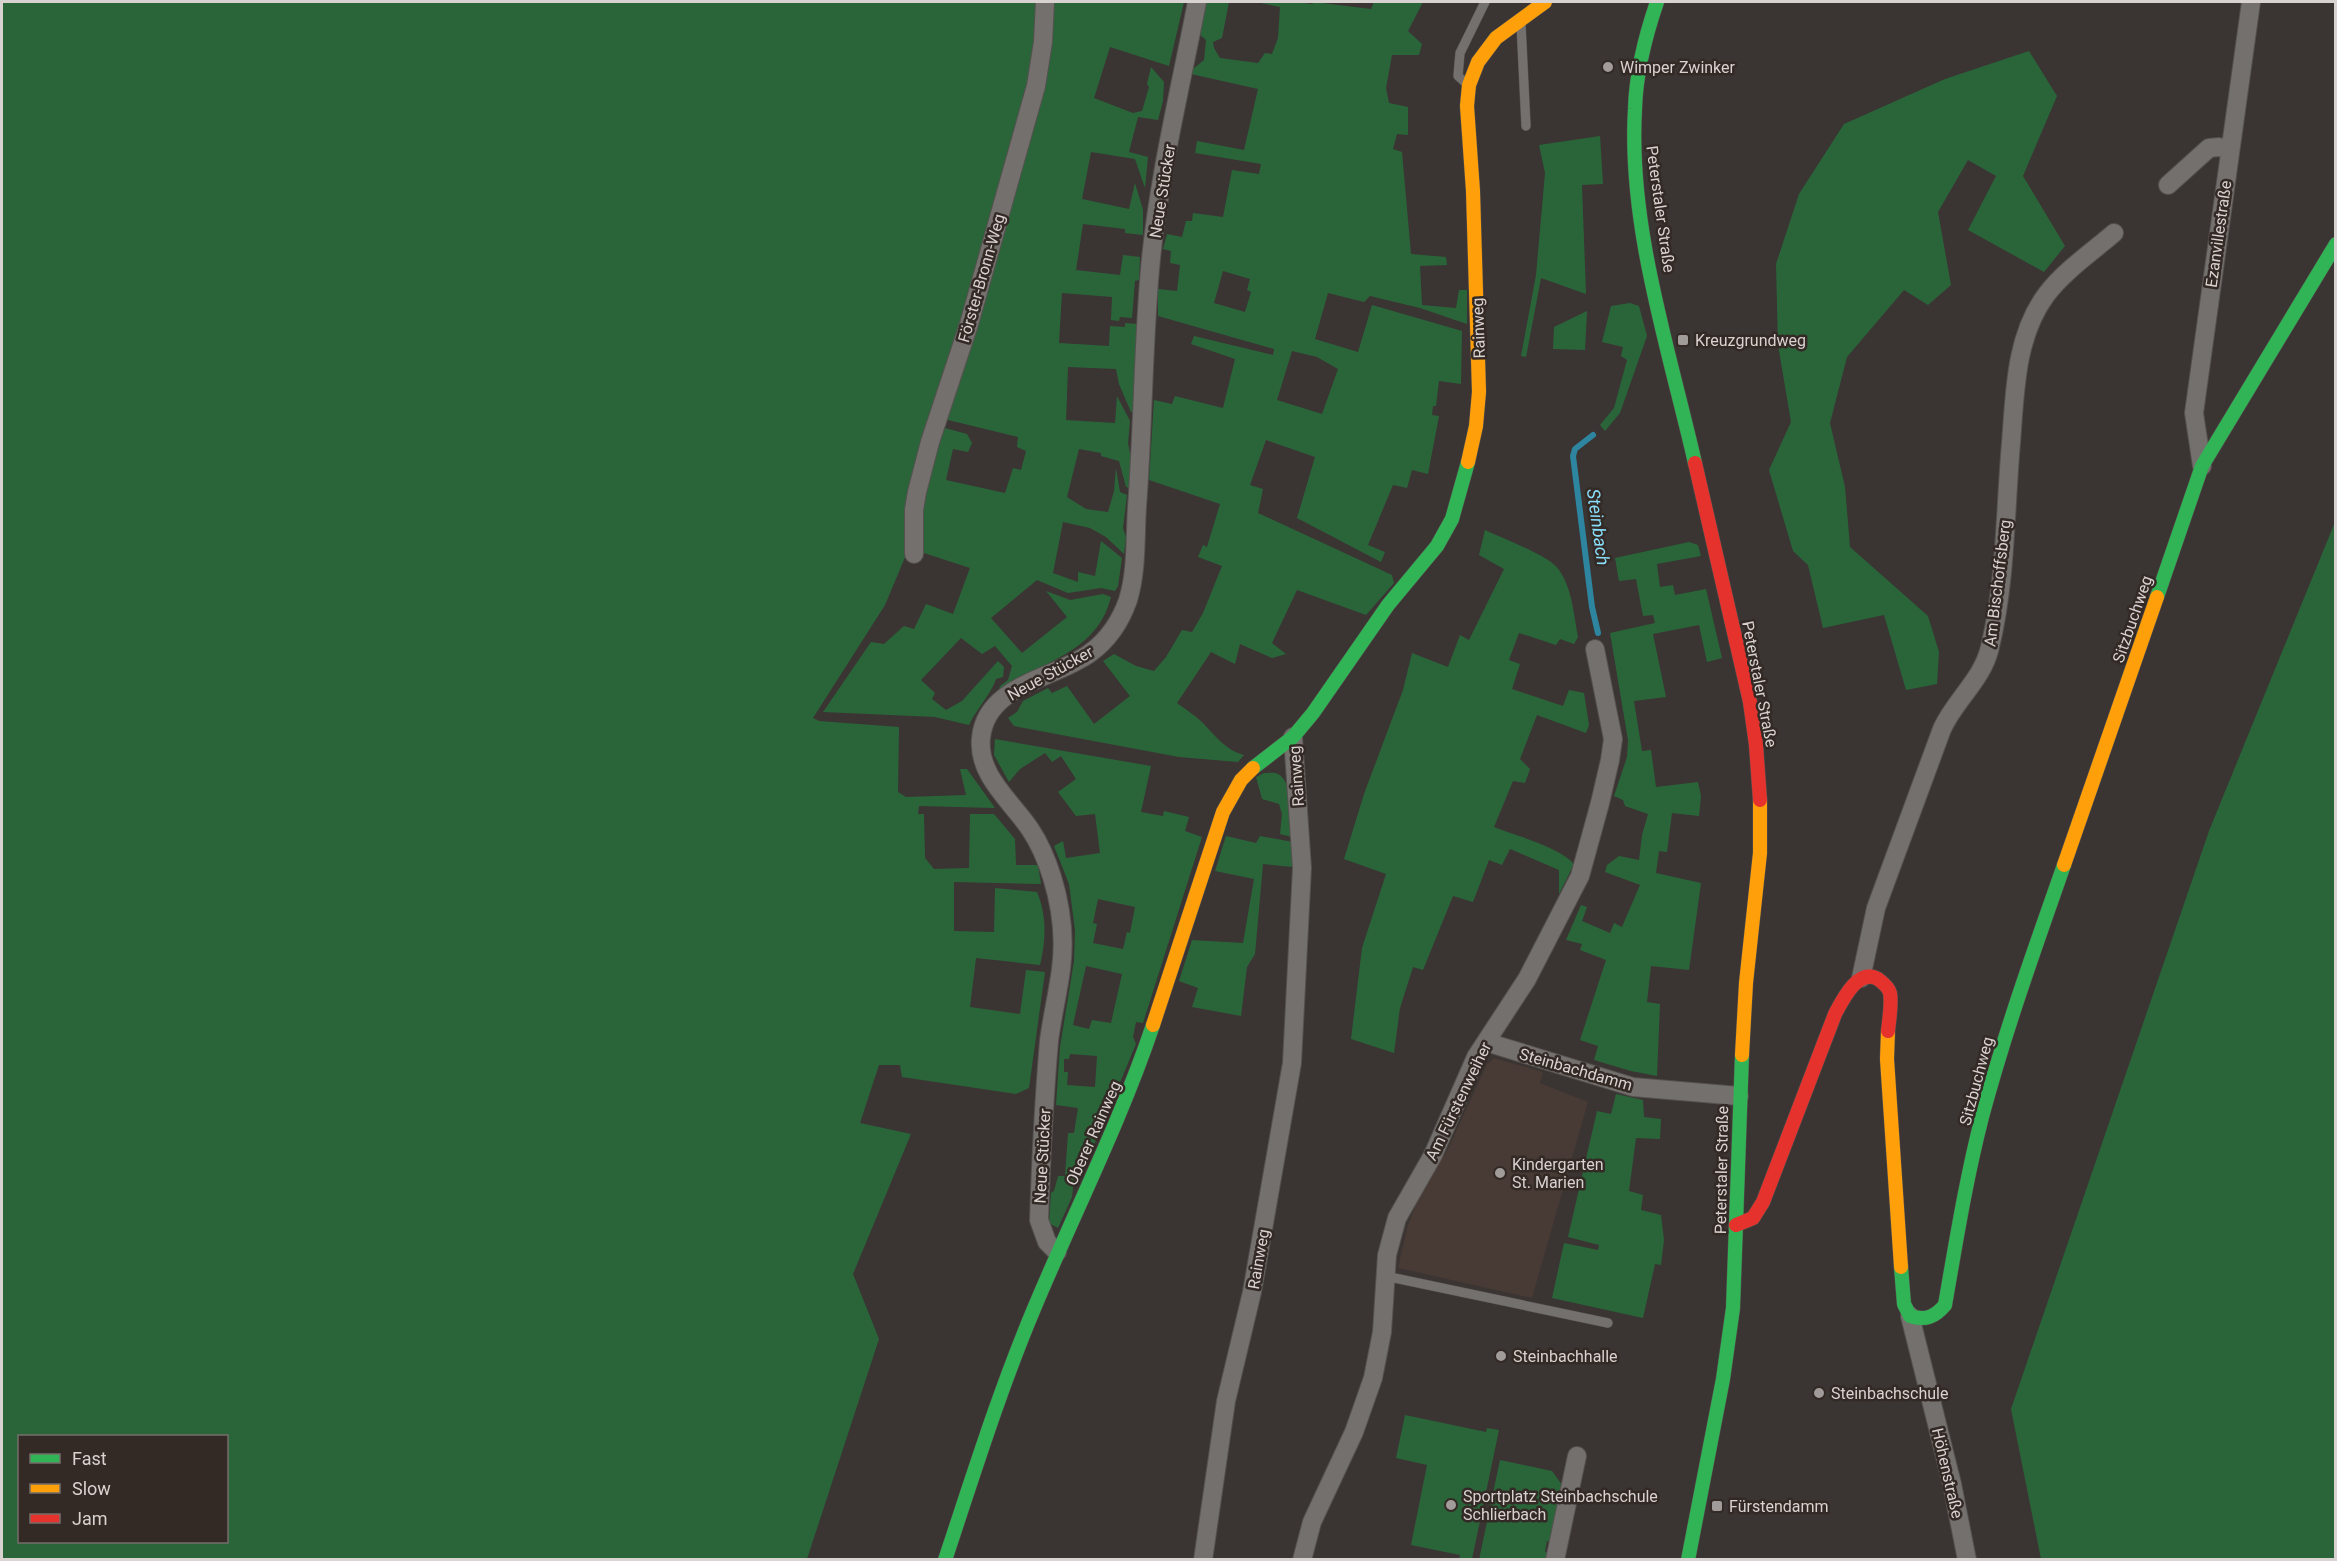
<svg xmlns="http://www.w3.org/2000/svg" width="2337" height="1561" viewBox="0 0 2337 1561" font-family="Roboto,sans-serif">
<style>
.built{fill:#483a34}
.green{fill:#2a653a;fill-rule:evenodd}
.lines{fill:none;stroke-linecap:round;stroke-linejoin:round}
.stream{stroke:#2d859f;stroke-width:6}
.lane-casing{stroke:#55514f;stroke-width:10}
.street-casing{stroke:#55514f;stroke-width:20}
.fast-casing{stroke:#55514f;stroke-width:15}
.slow-casing{stroke:#55514f;stroke-width:15}
.jam-casing{stroke:#55514f;stroke-width:15}
.lane{stroke:#74706e;stroke-width:9}
.street{stroke:#74706e;stroke-width:18}
.fast{stroke:#30b455;stroke-width:14}
.slow{stroke:#ff9f0a;stroke-width:14}
.jam{stroke:#e5322d;stroke-width:14}
.poi-dot{fill:#a19b99;stroke:#332a26;stroke-width:2}
.labels{text-anchor:middle;stroke-width:5;stroke-linejoin:round;paint-order:stroke}
.poi-label{font-size:16px;fill:#d8d2d0;stroke:#332a26;text-anchor:start}
.street-label{font-size:16px;fill:#d8d2d0;stroke:#332a26}
.water-label{font-size:18px;font-style:italic;fill:#89ddf9;stroke:#332a26}
</style>
<rect width="100%" height="100%" fill="#3a3533"/>
<path class="built" d="M1494,1058L1543,1072L1540,1083L1588,1102L1532,1298L1398,1268L1407,1228L1419,1196L1447,1151L1487,1064Z"/>
<path class="green" d="M2,2H1184L1169,66L1110,47L1094,98L1133,113L1142,111L1149,87L1147,84L1151,67L1164,82L1163,101L1158,120L1138,117L1129,152L1148,157L1145,188L1135,159L1091,152L1082,199L1129,209L1135,183L1143,210V235L1125,233V229L1083,224L1076,270L1120,275L1123,255L1140,257L1139,280L1135,281L1132,318L1120,317L1119,321L1111,320L1112,297L1062,293L1059,343L1109,346L1110,326L1125,327V323L1137,324L1133,412H1131L1119,384L1116,369L1068,367L1066,420L1115,423L1117,396L1130,421L1128,443L1131,458L1129,488L1126,487L1119,461L1101,456V453L1079,449L1067,497L1086,509L1108,512L1114,491L1116,468L1120,492L1127,495L1123,528L1126,537L1124,554L1106,537L1090,528L1063,522L1053,573L1078,582V572L1095,576L1101,541L1122,558L1118,586L1115,591L1101,588L1068,593L1037,580L991,618L1022,653L1067,617L1046,591L1070,600L1103,594L1111,597C1097,654 1041,661 999,690L1000,686L1008,680L1012,666L995,646L982,654L961,638L921,680L935,693L932,699L946,710L962,701L998,661L1004,667L1003,677L996,679C990,696 977,708 969,725L935,717L823,712L871,642L884,644L904,626L914,629L926,604L953,614L970,568L924,553L919,509L926,477L945,428L967,434L972,443L968,452L953,449L946,480L1005,493L1013,468L1021,470L1026,451L1017,447L1018,437L944,419L957,345L906,555L885,605L813,718L819,721L899,727L898,792L906,797L966,795L960,769H967L995,808L919,806L918,814H924L925,858L934,869L969,868L970,814H994L1015,839L1016,865H1038L1041,884L954,882V931L994,932L995,888L1037,892C1047,916 1046,940 1040,965L976,958L970,1007L1020,1014L1026,970L1045,972L1029,1088L1016,1094L902,1077L900,1065H879L860,1123L911,1134L853,1274L879,1339L807,1559L2,1560ZM20,1436H226V1542H20Z
M1204,2H1229L1222,38L1213,42L1214,48L1220,58L1258,63L1265,53L1272,54L1278,38L1280,7L1256,2H1296L1312,4L1314,2L1371,9L1374,2H1423L1408,31L1422,44L1419,55H1392L1386,88L1389,103L1408,107V135L1397,134L1393,149L1402,152L1411,254L1446,257L1447,265L1420,266L1422,305L1456,308L1459,290H1467V324L1420,308L1370,296L1364,302L1328,293L1315,339L1358,352L1372,305L1462,331L1461,384L1439,381L1436,406H1433L1432,415L1439,416L1428,474L1412,470L1407,488L1393,485L1368,545L1385,552L1381,562L1297,518L1315,457L1266,440L1250,485L1263,489L1258,513L1392,575L1394,583L1366,615L1297,590L1272,643L1286,654L1272,658L1240,644L1235,664L1211,652L1177,703C1185,709 1196,716 1203,723C1215,736 1227,751 1244,755L1238,762L1179,757L1014,726L1008,718L1017,712L1023,701L1048,688L1052,693L1067,686L1094,724L1130,696L1103,661L1114,654L1136,666L1154,671L1166,657L1182,630L1192,632L1203,613L1222,566L1198,557L1203,545L1207,547L1220,504L1149,480L1154,400L1172,404L1175,396L1223,408L1235,359L1191,344L1194,336L1273,355L1274,349L1158,316V289L1177,291L1180,265L1170,263L1171,251L1163,249L1167,234L1182,237L1186,221H1192L1193,213L1223,217L1232,170L1259,174L1261,164L1195,153L1197,141L1244,150L1258,89L1191,74L1193,69L1204,60L1206,40L1198,33ZM1223,271L1250,279L1247,290L1251,292L1245,312L1214,303ZM1292,351L1317,357L1338,369L1322,414L1277,400Z
M2029,51L2057,96L2023,176L2065,246L2044,272L1968,230L1996,176L1968,160L1938,212L1951,285L1928,305L1904,290L1847,357L1830,423L1845,487L1850,547L1928,616L1939,652L1937,684L1906,690L1884,615L1823,628L1808,565L1793,551L1769,470L1791,422L1778,345L1776,264L1799,194L1844,124L1945,79Z
M1600,136L1603,184L1582,185L1586,294L1541,278L1526,357L1521,356L1536,275L1545,173L1539,145Z
M1630,303L1639,306L1647,336L1620,413L1605,431L1600,425L1614,408L1627,360L1621,356L1623,347L1602,342L1611,306Z
M1587,311L1585,350L1553,349L1554,327Z
M2335,522V1559H2041L2011,1409L2209,831Z
M1485,530C1501,538 1551,556 1559,570C1572,588 1574,615 1578,637L1574,644L1560,639L1556,645L1519,633L1509,660L1520,664L1512,689L1563,706L1569,690L1584,693L1589,725L1586,733L1537,715L1520,759L1530,769L1525,783L1513,781L1494,827C1517,836 1559,847 1574,864L1559,894V870L1510,849L1502,865L1489,860L1473,902L1453,896L1423,970L1413,967L1400,1008L1394,1053L1351,1039L1362,948L1386,874L1344,859L1364,794L1403,690L1412,653L1448,667L1460,635L1469,640L1504,569L1479,555Z
M1689,542L1698,545L1701,556L1657,564L1660,587L1673,585L1675,595L1706,589L1722,658L1707,662L1699,625L1653,634L1666,697L1634,701L1642,751L1651,750L1656,787L1698,782L1701,796L1699,816L1672,813L1667,852L1659,851L1656,873L1701,883L1689,970L1651,966L1647,1002L1660,1004L1657,1076L1631,1071L1594,1060L1598,1046L1580,1040L1606,960L1580,950L1582,944L1566,940L1581,905L1587,907L1582,921L1610,933L1614,923L1622,927L1640,885L1605,872L1607,865L1619,856L1639,860L1642,835L1648,814L1625,806L1623,800L1614,796L1627,757L1628,740L1610,633L1655,623L1653,615L1643,616L1636,579L1619,581L1615,558Z
M995,739L1151,766L1141,812L1163,816L1164,811L1189,817L1185,831L1202,837L1143,1023L1136,1022L1133,1037L1136,1044L1081,1176L1074,1179L1072,1197L1058,1228L1049,1223L1051,1193L1054,1191L1058,1176H1065L1068,1133H1074L1078,1108L1056,1105L1060,1047L1074,961L1075,930L1069,884L1054,846L1063,841L1066,858L1100,853L1095,814L1076,816L1058,792L1076,779L1061,756L1052,762L1045,753L1020,769L1009,782L994,755ZM1098,899L1135,907L1130,933L1127,932L1123,949L1093,943L1097,924L1093,923ZM1086,966L1122,974L1111,1023L1092,1020L1089,1029L1073,1025ZM1070,1054L1097,1056L1095,1087L1067,1085L1068,1072H1064V1059H1069Z
M1264,773C1268,773 1275,772 1278,774C1294,782 1291,822 1292,837L1280,834L1282,814L1279,804L1262,799L1256,777Z
M1226,836L1256,843L1260,836L1293,842L1292,867L1263,864L1255,954L1247,967L1241,1016L1192,1007L1198,988L1179,981L1192,940L1243,943L1254,879L1215,871Z
M1616,1094L1643,1100L1644,1117L1661,1119L1660,1139L1636,1138L1629,1191L1643,1195L1641,1210L1661,1215L1664,1240L1661,1265L1655,1264L1643,1318L1552,1298L1564,1243L1598,1250L1599,1245L1568,1237L1597,1111L1611,1114Z
M1405,1415L1486,1432L1487,1428L1499,1430L1472,1559H1459L1460,1555L1411,1545L1427,1465L1396,1458Z
M1500,1460L1552,1471L1562,1485L1550,1542L1547,1541L1545,1552H1548L1546,1559L1479,1560Z"/>
<g class="lines">
<path class="stream" d="M1593,435L1575,449L1573,456L1592,607L1598,633"/>
<g class="lane-casing">
<path id="lane" d="M1521,24L1526,126
M1467,84L1458,76L1460,53L1485,2
M1385,1276L1608,1323"/>
</g>
<g class="street-casing">
<path id="street" d="M2168,185L2209,148L2219,147L2230,149
M2202,466L2194,413L2251,2
M914,554V510L917,492L930,442L969,324L1036,86L1043,42L1045,2
M1861,978L1876,908L1942,729C1955,700 1983,679 1990,647C2006,581 2005,511 2011,443C2015,393 2015,337 2046,295C2064,271 2092,252 2114,233
M1486,1042L1633,1087L1739,1096
M1057,1252L1047,1242L1039,1220C1041,1160 1044,1100 1049,1041C1052,1017 1058,993 1061,969C1065,939 1061,906 1052,877C1047,861 1040,844 1030,829C1012,802 977,775 981,738C986,684 1055,679 1090,653C1108,640 1121,620 1128,600C1137,571 1135,537 1137,507C1143,428 1143,348 1150,269C1158,179 1180,90 1197,2
M1910,1316L1952,1484L1967,1560
M1203,1560L1226,1401L1252,1292L1292,1063L1302,868L1293,737
M1302,1560L1312,1522L1354,1432L1373,1378L1382,1332L1387,1255L1397,1218L1433,1155L1476,1057L1527,979L1580,876L1600,803L1610,760L1613,739L1595,649
M1555,1560L1577,1456"/>
</g>
<g class="fast-casing">
<path id="fast" d="M1657,2C1645,37 1636,72 1635,109C1628,226 1669,349 1695,463
M2157,597L2202,466L2336,244
M1253,768L1293,737L1313,713L1388,605L1437,546L1452,519L1468,462
M1901,1267L1904,1304L1910,1316C1925,1321 1935,1317 1945,1305C1956,1242 1966,1179 1982,1117C2005,1031 2035,948 2064,865
M945,1560C973,1476 999,1392 1033,1311C1073,1215 1120,1123 1153,1025
M1688,1560L1723,1379L1733,1308L1742,1055"/>
</g>
<g class="slow-casing">
<path id="slow" d="M1468,462L1476,426L1479,392L1473,191L1467,106L1469,85L1478,62L1496,38L1545,2
M2064,865L2157,597
M1153,1025L1223,812L1241,780L1253,768
M1888,1031L1887,1059L1901,1267
M1742,1055L1746,983L1760,853V800"/>
</g>
<g class="jam-casing">
<path id="jam" d="M1695,463L1750,702L1756,745L1760,800
M1736,1225L1753,1218L1763,1202L1835,1014C1842,1001 1858,967 1878,979C1882,982 1889,988 1890,993C1892,1004 1889,1020 1888,1031"/>
</g>
<use href="#lane" class="lane"/>
<use href="#street" class="street"/>
<use href="#fast" class="fast"/>
<use href="#slow" class="slow"/>
<use href="#jam" class="jam"/>
</g>
<g class="poi-dot">
<circle cx="1608" cy="67" r="6"/>
<rect x="1677" y="334" width="12" height="12" rx="3"/>
<circle cx="1500" cy="1173" r="6"/>
<circle cx="1501" cy="1356" r="6"/>
<circle cx="1819" cy="1393" r="6"/>
<circle cx="1451" cy="1505" r="6"/>
<rect x="1711" y="1500" width="12" height="12" rx="3"/>
</g>
<g class="labels">
<g class="poi-label">
<text x="1620" y="73">Wimper Zwinker</text>
<text x="1695" y="346">Kreuzgrundweg</text>
<text x="1512" y="1170">Kindergarten<tspan x="1512" dy="18">St. Marien</tspan></text>
<text x="1513" y="1362">Steinbachhalle</text>
<text x="1831" y="1399">Steinbachschule</text>
<text x="1463" y="1502">Sportplatz Steinbachschule<tspan x="1463" dy="18">Schlierbach</tspan></text>
<text x="1729" y="1512">Fürstendamm</text>
</g>
<g class="street-label">
<text transform="translate(1162 191) rotate(-81)" y="6">Neue Stücker</text>
<text transform="translate(1661 209) rotate(82)" y="6">Peterstaler Straße</text>
<text transform="translate(2218 234) rotate(-82)" y="6">Ezanvillestraße</text>
<text transform="translate(981 278) rotate(-74)" y="6">Förster-Bronn-Weg</text>
<text transform="translate(1478 328) rotate(-92)" y="6">Rainweg</text>
<text transform="translate(1997 583) rotate(-83)" y="6">Am Bischoffsberg</text>
<text transform="translate(2132 619) rotate(-71)" y="6">Sitzbuchweg</text>
<text transform="translate(1050 673) rotate(-29)" y="6">Neue Stücker</text>
<text transform="translate(1760 684) rotate(79)" y="6">Peterstaler Straße</text>
<text transform="translate(1296 776) rotate(-94)" y="6">Rainweg</text>
<text transform="translate(1576 1069) rotate(16)" y="6">Steinbachdamm</text>
<text transform="translate(1976 1081) rotate(-75)" y="6">Sitzbuchweg</text>
<text transform="translate(1458 1101) rotate(-64)" y="6">Am Fürstenweiher</text>
<text transform="translate(1093 1133) rotate(-66)" y="6">Oberer Rainweg</text>
<text transform="translate(1042 1156) rotate(-87)" y="6">Neue Stücker</text>
<text transform="translate(1721 1170) rotate(-89)" y="6">Peterstaler Straße</text>
<text transform="translate(1258 1259) rotate(-80)" y="6">Rainweg</text>
<text transform="translate(1948 1473) rotate(77)" y="6">Höhenstraße</text>
</g>
<g class="water-label">
<text transform="translate(1598 527) rotate(82)" y="6">Steinbach</text>
</g>
</g>
<rect width="2337" height="1561" fill="none" stroke="#d8d2d0" stroke-width="6"/>
<rect x="18" y="1435" width="210" height="108" fill="#332a26" stroke="#756d6a" stroke-width="1.5"/>
<rect x="30" y="1454" width="30" height="9" fill="#30b455" stroke="#756d6a" stroke-width="1.5"/>
<text x="72" y="1465" font-size="18" fill="#d8d2d0">Fast</text>
<rect x="30" y="1484" width="30" height="9" fill="#ff9f0a" stroke="#756d6a" stroke-width="1.5"/>
<text x="72" y="1495" font-size="18" fill="#d8d2d0">Slow</text>
<rect x="30" y="1514" width="30" height="9" fill="#e5322d" stroke="#756d6a" stroke-width="1.5"/>
<text x="72" y="1525" font-size="18" fill="#d8d2d0">Jam</text>
</svg>
